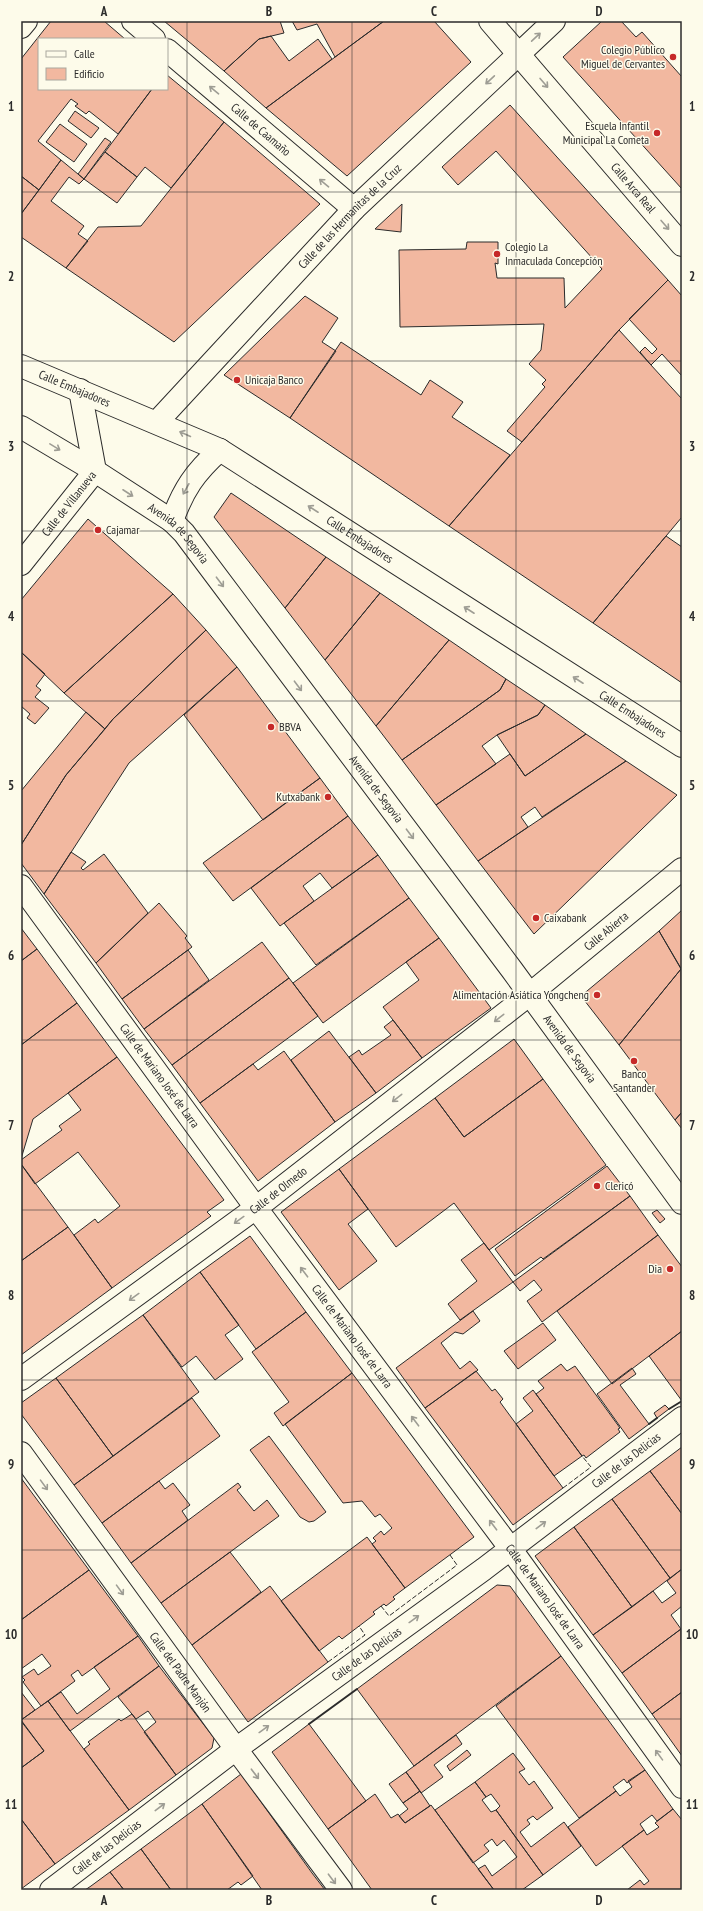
<svg xmlns="http://www.w3.org/2000/svg" width="703" height="1911" viewBox="0 0 703 1911" font-family="'PT Sans Narrow',sans-serif">
<style>
.building{fill:#f2b8a0;stroke:#2b2b2b}
.lines{fill:none;stroke-linecap:round;stroke-linejoin:round}
.minor-casing{stroke:#2b2b2b;stroke-width:24}
.major-casing{stroke:#2b2b2b;stroke-width:24}
.minor{stroke:#fdfbea;stroke-width:22}
.major{stroke:#fdfbea;stroke-width:22}
.fence{stroke:#2b2b2b;stroke-width:1;stroke-dasharray:5 2;stroke-linecap:butt}
.wall{stroke:#2b2b2b;stroke-width:2}
.oneway{stroke:#9e9d94}
.grid{fill:none;stroke:#2b2b2b;stroke-width:1;stroke-opacity:0.55}
.poi-dot{fill:#c62828;stroke:#fdfbea;stroke-width:1.5}
.labels{text-anchor:middle;stroke-width:3;stroke-linejoin:round;paint-order:stroke}
.poi-label{font-size:12px;fill:#2b2b2b;stroke:#fdfbea;text-anchor:start}
.street-label{font-size:12px;fill:#2b2b2b;stroke:#fdfbea}
.neatline{fill:none;stroke:#2b2b2b;stroke-width:1.5}
.grid-label{font-size:13px;text-anchor:middle;font-weight:bold;fill:#2b2b2b}
</style>
<rect width="100%" height="100%" fill="#fdfbea"/>
<path class="building" d="M51,21H104L125,39H39V89H152L118,134L89,111L86,114L75,106L78,104L71,99L38,141L61,160L39,190L21,176V59Z
M164,21H280L284,33L259,39L224,71Z
M292,21H384L335,57L317,24L297,30Z
M384,21H434L471,62L347,176L266,108Z
M602,21H621L636,37L642,32L682,77V189L563,57Z
M271,36L289,61L318,39L332,59L266,108L224,71L259,39Z
M167,75L224,122L171,188L145,167L137,177L105,152L152,89H167Z
M510,105L668,280L619,330L522,442L507,431L545,387L542,384L546,380L529,364L541,350L544,324L400,327L399,250L466,249L467,242H498V264L495,263L497,278H564L565,308L602,269L496,151L458,185L442,167Z
M75,111L99,128L91,138L68,121Z
M224,122L320,204L174,342L66,268L98,227L141,226Z
M60,124L87,144L74,162L46,142Z
M105,138L111,142L84,179L78,174Z
M105,152L137,177L117,203L84,179Z
M61,160L84,179L79,184L69,177L51,201L84,226L78,234L88,241L66,268L21,237V214Z
M21,176L39,190L21,214Z
M402,204L401,232L375,229Z
M668,280L682,296V376L662,354L651,365L640,352L645,347L652,354L657,349L629,319Z
M305,296L338,318L322,342L336,351L290,418L224,375Z
M619,330L682,399V517L593,623L449,526Z
M341,342L421,395L430,380L463,402L452,417L510,455L449,526L290,418Z
M231,493L326,557L285,608L214,517Z
M88,519L173,594L64,693L21,652V600Z
M666,536L682,547V683L593,623Z
M326,557L380,593L325,660L285,608Z
M380,593L449,640L376,726L325,660Z
M173,594L206,630L113,719L105,729L64,693Z
M206,630L237,667L129,763L44,894L21,863V845L66,775L113,719Z
M449,640L506,679L500,690L402,760L376,726Z
M21,652L45,674L36,686L41,690L35,697L49,708L35,724L27,718L30,714L21,706Z
M237,667L320,778L263,820L184,715Z
M506,679L545,705L538,715L497,735L482,746L496,764L436,805L402,760L500,690Z
M545,705L586,734L525,776L497,735L538,715Z
M86,712L105,729L66,775L21,845V791Z
M586,734L626,761L542,817L535,807L521,817L528,827L478,861L436,805L510,754L525,776Z
M626,761L677,795L534,934L478,861Z
M320,778L348,816L233,901L203,863Z
M348,816L378,855L332,888L320,873L303,886L314,901L280,926L251,888Z
M71,852L86,862L81,868L83,870L104,854L148,913L96,963L44,894Z
M378,855L409,898L316,965L284,923Z
M409,898L439,938L323,1023L293,983Z
M159,903L187,936L185,938L192,947L122,999L96,963Z
M682,910V970L659,931Z
M21,928L37,949L21,961Z
M659,931L681,969L619,1045L581,996Z
M439,938L491,1008L422,1058L383,1007L419,980L406,962Z
M262,942L289,978L172,1065L144,1029Z
M37,949L77,1003L21,1045V961Z
M188,950L209,980L144,1029L122,999Z
M681,969L682,1112L675,1120L619,1045Z
M289,978L318,1016L200,1103L172,1065Z
M77,1003L117,1057L33,1119L21,1159V1045Z
M393,1020L422,1058L376,1093L349,1057L359,1050L362,1055L391,1035L384,1027Z
M329,1031L376,1093L335,1122L291,1060Z
M514,1039L543,1079L464,1137L435,1098Z
M284,1051L335,1122L258,1181L200,1103L253,1064L258,1070Z
M117,1057L224,1200L207,1212L211,1216L112,1288L74,1235L95,1219L98,1223L120,1206L78,1152L35,1184L21,1164V1160L62,1130L59,1126L81,1110L68,1093Z
M543,1079L606,1165L489,1250L454,1203L396,1247L339,1169L435,1098L464,1137Z
M682,1112V1129L675,1120Z
M21,1164L68,1227L21,1261Z
M607,1166L630,1196L543,1259L541,1257L515,1276L495,1249Z
M339,1169L368,1209L348,1224L377,1261L339,1290L281,1212Z
M630,1196L658,1235L542,1322L527,1301L542,1290L534,1280L520,1291L513,1282Z
M657,1210L665,1219L660,1223L652,1213Z
M68,1227L112,1288L21,1355V1261Z
M658,1235L682,1267V1331L612,1384L557,1311Z
M250,1236L306,1312L256,1349L200,1272Z
M484,1243L513,1282L460,1320L448,1304L477,1281L461,1260Z
M200,1272L239,1325L225,1335L243,1359L215,1380L196,1356L182,1367L143,1315Z
M473,1311L480,1321L463,1334L455,1332L441,1343L460,1369L470,1361L478,1370L425,1408L396,1368Z
M306,1312L352,1373L283,1426L274,1413L289,1402L252,1352Z
M143,1315L199,1392L113,1456L56,1378Z
M543,1323L556,1340L518,1369L504,1351Z
M682,1331V1401L649,1356Z
M561,1364L567,1371L575,1366L620,1428L618,1429L620,1432L586,1458L584,1455L582,1456L536,1394L544,1388L538,1381Z
M632,1368L636,1374L620,1385L649,1424L629,1439L597,1394Z
M476,1371L492,1391L495,1389L503,1399L500,1402L563,1488L513,1525L425,1408Z
M352,1373L474,1537L405,1588L372,1544L376,1541L373,1538L381,1531L384,1535L392,1528L380,1514L375,1517L362,1501L343,1503L285,1424Z
M56,1378L113,1456L74,1485L21,1414V1403Z
M533,1390L582,1456L554,1476L516,1424L533,1411L523,1398Z
M192,1398L220,1436L102,1523L74,1485Z
M665,1405L669,1409L657,1418L654,1413Z
M269,1436L326,1512L314,1521L309,1522L300,1517L250,1450Z
M682,1447V1514L650,1471Z
M650,1471L682,1514V1569L670,1578L612,1499Z
M21,1478L89,1570L21,1620Z
M159,1481L165,1489L173,1483L190,1505L182,1511L188,1520L131,1563L102,1523Z
M238,1483L241,1487L237,1490L254,1511L267,1500L279,1516L161,1603L131,1563Z
M612,1499L670,1578L632,1607L574,1527Z
M574,1527L632,1607L593,1635L535,1556Z
M367,1537L405,1588L393,1597L395,1599L386,1606L384,1604L373,1612L375,1614L342,1639L339,1636L319,1651L281,1601Z
M230,1552L261,1592L192,1645L161,1603Z
M682,1569V1606L671,1615L681,1629L622,1673L593,1635L653,1591L662,1603L676,1593L667,1581Z
M89,1570L138,1636L82,1676L78,1670L71,1675L75,1681L41,1706L23,1682L25,1680L22,1677L34,1669L38,1675L51,1666L42,1654L21,1669V1620Z
M497,1585L510,1586L561,1656L414,1766L357,1689Z
M270,1586L328,1662L248,1722L192,1645Z
M681,1629L682,1692L652,1714L622,1673Z
M138,1636L159,1666L70,1731L48,1701L61,1692L77,1714L110,1689L94,1667Z
M561,1656L645,1770L627,1783L624,1779L613,1787L616,1791L579,1818L496,1706Z
M159,1666L214,1738L212,1748L176,1775L144,1732L156,1722L148,1711L136,1719L118,1697Z
M21,1692L35,1710L21,1720Z
M682,1692V1756L652,1714Z
M48,1701L129,1810L55,1864L21,1819V1768L44,1751L21,1720Z
M132,1714L176,1775L129,1810L84,1749L90,1744L88,1742L119,1719L121,1721Z
M21,1721L44,1751L21,1768Z
M309,1724L366,1801L328,1829L272,1752Z
M456,1735L462,1744L434,1765L443,1777L421,1793L406,1772Z
M467,1750L471,1755L450,1771L447,1766Z
M513,1753L525,1769L519,1772L529,1785L534,1781L553,1808L537,1820L533,1816L527,1820L530,1824L520,1832L531,1847L564,1822L581,1846L543,1875L496,1810L500,1806L491,1794L486,1797L475,1782Z
M645,1770L673,1809L657,1821L652,1815L640,1824L644,1830L596,1866L568,1827L616,1791L620,1796L632,1787L628,1781Z
M406,1772L420,1791L403,1803L389,1784Z
M241,1774L312,1873L325,1890H262L202,1804Z
M475,1782L486,1797L482,1800L491,1812L496,1810L543,1875L522,1890H494L478,1869L485,1865L492,1876L517,1857L504,1840L497,1846L492,1839L484,1845L489,1851L473,1863L435,1810Z
M420,1791L430,1806L405,1823L399,1816L408,1809L403,1803Z
M375,1794L391,1818L398,1814L405,1823L431,1805L494,1890H372L328,1829Z
M202,1804L253,1876L241,1885L238,1882L227,1890H171L141,1849Z
M673,1809L682,1820V1890H627L640,1880L644,1885L649,1881L622,1846L644,1830L647,1835L659,1827L655,1823Z
M21,1819L55,1864L21,1889Z
M141,1849L171,1890H124L110,1872Z
M110,1872L124,1890H85L91,1886Z"/>
<g class="lines">
<g class="minor-casing">
<g id="minor">
<path d="M133,21L154,39"/>
<path id="s1" d="M490,21L682,245"/>
<path d="M21,27L26,21"/>
<path id="s2" d="M167,50L354,209"/>
<path id="s3" d="M157,422L354,209L554,21"/>
<path id="s4" d="M21,564L95,471L80,390"/>
<path id="s5" d="M21,886L256,1208L510,1548L682,1787"/>
<path id="s6" d="M21,1379L256,1208L530,994L682,869"/>
<path id="s7" d="M21,1453L236,1749L341,1890"/>
<path id="s8" d="M51,1890L236,1749L484,1569L682,1418"/>
</g>
</g>
<g class="major-casing">
<g id="major">
<path id="s9" d="M21,366L220,450L682,746"/>
<path id="s10" d="M21,427L95,471L172,521L184,533L512,970L682,1203"/>
<path d="M172,521C183,490 195,472 220,450"/>
</g>
</g>
<use href="#minor" class="minor"/>
<use href="#major" class="major"/>
<path class="fence" d="M563,1488L591,1467L582,1456
M381,1606L389,1616L457,1565L450,1555
M328,1662L365,1635L359,1626"/>
<path class="wall" d="M669,1409L682,1401
M649,1424L657,1418
M309,1724L357,1689"/>
</g>
<defs><path id="oneway-shaft" d="M-6 0H5M1.5-3L5.5 0L1.5 3" fill="none" stroke-width="1.6" stroke-linecap="round" stroke-linejoin="round"/></defs>
<g class="oneway">
<use href="#oneway-shaft" transform="translate(536 37) rotate(-43)"/>
<use href="#oneway-shaft" transform="translate(490 80) rotate(137)"/>
<use href="#oneway-shaft" transform="translate(544 83) rotate(49)"/>
<use href="#oneway-shaft" transform="translate(214 90) rotate(-140)"/>
<use href="#oneway-shaft" transform="translate(324 183) rotate(-140)"/>
<use href="#oneway-shaft" transform="translate(665 225) rotate(49)"/>
<use href="#oneway-shaft" transform="translate(185 434) rotate(-156)"/>
<use href="#oneway-shaft" transform="translate(55 447) rotate(31)"/>
<use href="#oneway-shaft" transform="translate(186 489) rotate(119)"/>
<use href="#oneway-shaft" transform="translate(128 493) rotate(33)"/>
<use href="#oneway-shaft" transform="translate(313 509) rotate(-147)"/>
<use href="#oneway-shaft" transform="translate(220 582) rotate(53)"/>
<use href="#oneway-shaft" transform="translate(469 610) rotate(-147)"/>
<use href="#oneway-shaft" transform="translate(578 680) rotate(-147)"/>
<use href="#oneway-shaft" transform="translate(298 686) rotate(53)"/>
<use href="#oneway-shaft" transform="translate(410 834) rotate(53)"/>
<use href="#oneway-shaft" transform="translate(499 1018) rotate(142)"/>
<use href="#oneway-shaft" transform="translate(397 1098) rotate(142)"/>
<use href="#oneway-shaft" transform="translate(239 1220) rotate(144)"/>
<use href="#oneway-shaft" transform="translate(304 1272) rotate(-127)"/>
<use href="#oneway-shaft" transform="translate(134 1297) rotate(144)"/>
<use href="#oneway-shaft" transform="translate(415 1421) rotate(-127)"/>
<use href="#oneway-shaft" transform="translate(44 1485) rotate(54)"/>
<use href="#oneway-shaft" transform="translate(493 1525) rotate(-127)"/>
<use href="#oneway-shaft" transform="translate(541 1525) rotate(-37)"/>
<use href="#oneway-shaft" transform="translate(120 1590) rotate(54)"/>
<use href="#oneway-shaft" transform="translate(414 1619) rotate(-36)"/>
<use href="#oneway-shaft" transform="translate(264 1729) rotate(-36)"/>
<use href="#oneway-shaft" transform="translate(659 1755) rotate(-126)"/>
<use href="#oneway-shaft" transform="translate(255 1774) rotate(53)"/>
<use href="#oneway-shaft" transform="translate(160 1807) rotate(-37)"/>
<use href="#oneway-shaft" transform="translate(332 1879) rotate(53)"/>
</g>
<path class="grid" d="M187,21V1890M352,21V1890M516,21V1890M21,192H682M21,361H682M21,531H682M21,701H682M21,871H682M21,1040H682M21,1210H682M21,1380H682M21,1550H682M21,1719H682"/>
<g class="poi-dot">
<circle cx="673" cy="57" r="4"/>
<circle cx="657" cy="133" r="4"/>
<circle cx="497" cy="254" r="4"/>
<circle cx="237" cy="380" r="4"/>
<circle cx="98" cy="530" r="4"/>
<circle cx="271" cy="727" r="4"/>
<circle cx="328" cy="797" r="4"/>
<circle cx="536" cy="918" r="4"/>
<circle cx="597" cy="995" r="4"/>
<circle cx="634" cy="1061" r="4"/>
<circle cx="597" cy="1186" r="4"/>
<circle cx="670" cy="1269" r="4"/>
</g>
<g class="labels">
<g class="poi-label">
<text x="665" y="54" text-anchor="end">Colegio Público<tspan x="665" dy="14">Miguel de Cervantes</tspan></text>
<text x="649" y="130" text-anchor="end">Escuela Infantil<tspan x="649" dy="14">Municipal La Cometa</tspan></text>
<text x="505" y="251">Colegio La<tspan x="505" dy="14">Inmaculada Concepción</tspan></text>
<text x="245" y="384">Unicaja Banco</text>
<text x="106" y="534">Cajamar</text>
<text x="279" y="731">BBVA</text>
<text x="320" y="801" text-anchor="end">Kutxabank</text>
<text x="544" y="922">Caixabank</text>
<text x="589" y="999" text-anchor="end">Alimentación Asiática Yongcheng</text>
<text x="634" y="1078" text-anchor="middle">Banco<tspan x="634" dy="14">Santander</tspan></text>
<text x="605" y="1190">Clericó</text>
<text x="662" y="1273" text-anchor="end">Dia</text>
</g>
<g class="street-label">
<text dy="4" stroke="none"><textPath href="#s2" startOffset="123">Calle de Caamaño</textPath></text>
<text dy="4" stroke="none"><textPath href="#s1" startOffset="220">Calle Arca Real</textPath></text>
<text dy="4" stroke="none"><textPath href="#s3" startOffset="282">Calle de las Hermanitas de la Cruz</textPath></text>
<text dy="4" stroke="none"><textPath href="#s9" startOffset="58">Calle Embajadores</textPath></text>
<text dy="4" stroke="none"><textPath href="#s4" startOffset="77">Calle de Villanueva</textPath></text>
<text dy="4" stroke="none"><textPath href="#s10" startOffset="191">Avenida de Segovia</textPath></text>
<text dy="4" stroke="none"><textPath href="#s9" startOffset="382">Calle Embajadores</textPath></text>
<text dy="4" stroke="none"><textPath href="#s9" startOffset="706">Calle Embajadores</textPath></text>
<text dy="4" stroke="none"><textPath href="#s10" startOffset="515">Avenida de Segovia</textPath></text>
<text dy="4" stroke="none"><textPath href="#s6" startOffset="737">Calle Abierta</textPath></text>
<text dy="4" stroke="none"><textPath href="#s10" startOffset="839">Avenida de Segovia</textPath></text>
<text dy="4" stroke="none"><textPath href="#s5" startOffset="235">Calle de Mariano José de Larra</textPath></text>
<text dy="4" stroke="none"><textPath href="#s6" startOffset="319">Calle de Olmedo</textPath></text>
<text dy="4" stroke="none"><textPath href="#s5" startOffset="559">Calle de Mariano José de Larra</textPath></text>
<text dy="4" stroke="none"><textPath href="#s8" startOffset="718">Calle de las Delicias</textPath></text>
<text dy="4" stroke="none"><textPath href="#s5" startOffset="883">Calle de Mariano José de Larra</textPath></text>
<text dy="4" stroke="none"><textPath href="#s8" startOffset="394">Calle de las Delicias</textPath></text>
<text dy="4" stroke="none"><textPath href="#s7" startOffset="271">Calle del Padre Manjón</textPath></text>
<text dy="4" stroke="none"><textPath href="#s8" startOffset="70">Calle de las Delicias</textPath></text>
</g>
</g>
<rect width="703" height="1911" fill="none" stroke="#fdfbea" stroke-width="44"/>
<rect x="38" y="38" width="130" height="52" fill="#fdfbea" stroke="#a9a89e"/>
<rect x="46" y="51" width="20" height="6" fill="#fdfbea" stroke="#a9a89e"/>
<text x="74" y="58" font-size="12" fill="#2b2b2b">Calle</text>
<rect x="46" y="68" width="20" height="12" fill="#f2b8a0" stroke="#a9a89e"/>
<text x="74" y="78" font-size="12" fill="#2b2b2b">Edificio</text>
<rect x="22" y="22" width="659" height="1867" class="neatline"/>
<g class="grid-label">
<text x="104" y="16">A</text>
<text x="269" y="16">B</text>
<text x="434" y="16">C</text>
<text x="599" y="16">D</text>
<text x="11" y="111">1</text>
<text x="692" y="111">1</text>
<text x="11" y="281">2</text>
<text x="692" y="281">2</text>
<text x="11" y="451">3</text>
<text x="692" y="451">3</text>
<text x="11" y="621">4</text>
<text x="692" y="621">4</text>
<text x="11" y="790">5</text>
<text x="692" y="790">5</text>
<text x="11" y="960">6</text>
<text x="692" y="960">6</text>
<text x="11" y="1130">7</text>
<text x="692" y="1130">7</text>
<text x="11" y="1300">8</text>
<text x="692" y="1300">8</text>
<text x="11" y="1469">9</text>
<text x="692" y="1469">9</text>
<text x="11" y="1639">10</text>
<text x="692" y="1639">10</text>
<text x="11" y="1809">11</text>
<text x="692" y="1809">11</text>
<text x="104" y="1905">A</text>
<text x="269" y="1905">B</text>
<text x="434" y="1905">C</text>
<text x="599" y="1905">D</text>
</g>
</svg>
